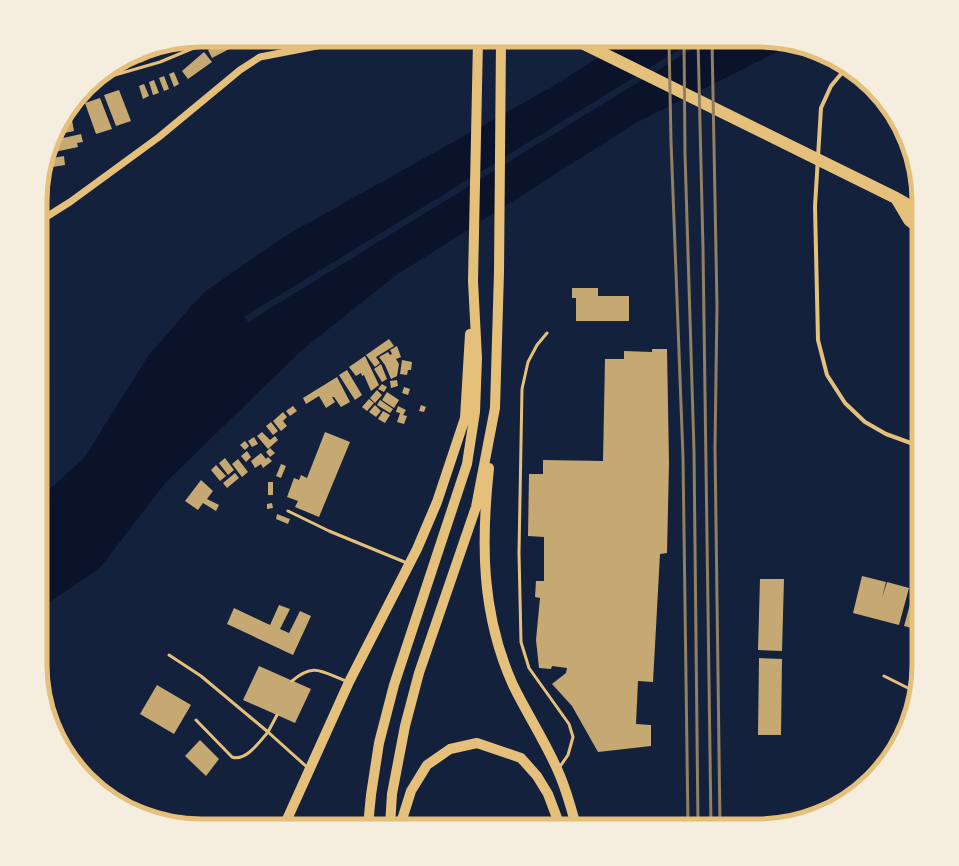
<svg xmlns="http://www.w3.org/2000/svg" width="959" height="866" viewBox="0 0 959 866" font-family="Mulish,sans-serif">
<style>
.water{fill:#0b132b}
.building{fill:#c6a872}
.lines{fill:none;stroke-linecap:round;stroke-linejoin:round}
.service{stroke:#e5c07b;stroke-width:3}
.minor{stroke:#e5c07b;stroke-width:4}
.tertiary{stroke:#e5c07b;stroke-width:7}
.primary{stroke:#e5c07b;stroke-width:10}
.motorway{stroke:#e5c07b;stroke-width:12}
.rail{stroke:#918062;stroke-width:3}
.rim{fill:none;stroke:#e5c07b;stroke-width:5}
</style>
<rect width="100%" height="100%" fill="#14213d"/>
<path class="water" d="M626,40H695L244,317L248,322L707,40H768L788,46L634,124L395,276L302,350L166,482L99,569L41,608V497L84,458L148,356L203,293L285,236L550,88Z"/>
<path class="building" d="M227,40H235L237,45L212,58L208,50Z
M204,52L212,62L188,79L182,71Z
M147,54L149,59L140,63L138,58Z
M174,72L179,84L174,87L169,74Z
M164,76L169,89L164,91L159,78Z
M154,80L159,93L153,95L149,82Z
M144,84L149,96L143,99L139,86Z
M119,90L131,121L116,126L104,95Z
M100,98L112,129L96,134L85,103Z
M70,110L72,118L62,120Z
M72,120L74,131L56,135L61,122Z
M81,134L83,142L77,143L78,147L50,153L54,140Z
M64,156L65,165L46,168L47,159Z
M572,288H598V296H629V321H576V298H572Z
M389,339L394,346L376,357L380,363L375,367L366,355Z
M397,346L401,357L396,359L399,364L397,376L391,379L385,365L379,357L388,352L390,355L392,354L390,350Z
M652,349H667L669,463L667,553L660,554L653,682L638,681L636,724L651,725V746L598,752L572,706L552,684L566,673L567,668L552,666L551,669L539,668L536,640L540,598L535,597L536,581H544V537L528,536L529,474H543V460L603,461L605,359H624V351L652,352Z
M365,356L379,385L371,391L364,375L362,376L361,373L356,376L349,367Z
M402,360L412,362L411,370H408L407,375L400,374Z
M381,364L387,379L382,382L374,369Z
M347,370L362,395L355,400L339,375Z
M337,377L350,402L341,407L334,397H332L335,402L326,408L319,396L306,404L303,398Z
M397,380L398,386L391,388L390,381Z
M382,384L387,387L384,392L378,389Z
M404,387L410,389L408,395L402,393Z
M377,390L382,395L375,403L370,398Z
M387,392L399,400L394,408L382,400Z
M369,399L374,403L367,411L362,407Z
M380,400L393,409L390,413L377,405Z
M375,405L381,411L376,417L369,412Z
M421,405L426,407L424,412L419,411Z
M293,406L297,411L290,416L286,411Z
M398,406L406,410L403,415L407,416L404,424L397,422L400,413L396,412Z
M383,411L390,415L385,423L378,419Z
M283,412L287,417L283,421L287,426L281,431L273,421Z
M271,422L278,431L273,435L266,426Z
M262,432L270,440L275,436L278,440L268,449L257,436Z
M325,432L350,442L319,517L295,507L298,501L287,497L294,478L299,480L301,475L307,478Z
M254,437L258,444L252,447L248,441Z
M245,441L249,446L245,450L240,445Z
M270,448L275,453L270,457L266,452Z
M247,451L251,457L246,462L241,456Z
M261,453L266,459L268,457L272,461L263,468L261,464L255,468L251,461Z
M225,458L234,470L228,475L219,463Z
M238,459L248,472L242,477L232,464Z
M281,464L286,466L281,478L276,476Z
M216,465L226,476L220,481L211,470Z
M235,473L239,478L227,488L223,483Z
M201,480L213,491L207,499L219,505L216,511L203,503L198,510L185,501Z
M268,482H273V495H268Z
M272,503L273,508L267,509V504Z
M277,514L290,519L288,524L276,519Z
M862,576L886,582L882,598L887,582L909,588L899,625L853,613Z
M760,579H784L782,651L758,650Z
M914,590L919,591V630L904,626Z
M279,605L290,609L280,629L289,633L300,611L311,616L293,655L227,624L234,608L270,625Z
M759,658L782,659L781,735H758Z
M259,666L311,689L295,723L243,700Z
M157,685L191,705L174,734L140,714Z
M200,740L219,759L206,776L185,756Z"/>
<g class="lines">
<path class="service" d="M94,81L160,62L213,40
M547,333L537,345L528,362L522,389L519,553L521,642L529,668L569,724L573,737L568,755L559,768
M288,511L329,531L407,563
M169,655L201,676L268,732C260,741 246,762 232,757L196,720
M884,676L914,691
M292,681C314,662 322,672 346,681
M277,715L268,732L308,768
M819,814L869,780"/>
<path class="minor" d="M847,70L841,74L831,86L821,108L815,206L818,340L827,375L845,403L865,422L886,434L919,446"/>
<path class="tertiary" d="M43,219L70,202L159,137L240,70L260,57L348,40"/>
<path class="primary" d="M489,468C481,543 481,614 513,685C527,714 545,741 558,771C566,789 571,807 576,826
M284,826L349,682L417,549L437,502L465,418L470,334
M368,826L371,795L379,743L394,685L467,464L475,412L477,358L473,281L478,40
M390,826L392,794L405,726L419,673L476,507L495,408L499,272L501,40
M400,826L411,791L427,765L450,749L477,743L521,758L537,776L548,794L560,826"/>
<path class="motorway" d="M576,40L896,198L919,211
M821,54L837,63
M896,198L909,220L919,228"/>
<path class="rail" d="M669,40L671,141L683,457L688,826
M684,40L685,154L694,451L698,826
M698,40L703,249L711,826
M712,40L717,306L715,447L720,826"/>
</g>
<path d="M0 0H959V866H0ZM201 47H758A154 154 0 0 1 912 201V665A154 154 0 0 1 758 819H201A154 154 0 0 1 47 665V201A154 154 0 0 1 201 47Z" fill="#f5edde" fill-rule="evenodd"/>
<path class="rim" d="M201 47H758A154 154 0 0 1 912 201V665A154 154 0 0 1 758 819H201A154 154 0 0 1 47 665V201A154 154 0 0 1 201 47Z"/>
</svg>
